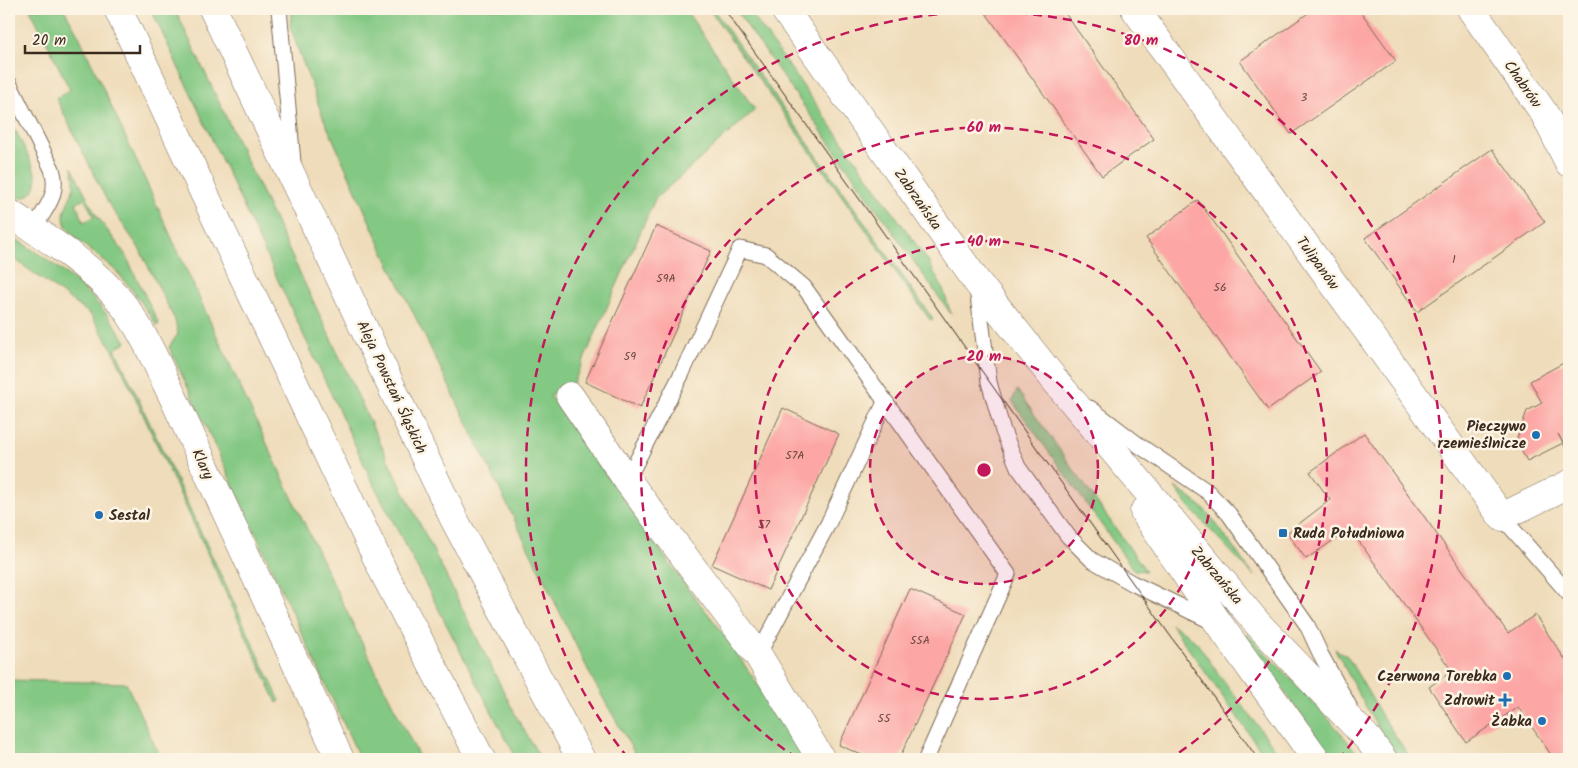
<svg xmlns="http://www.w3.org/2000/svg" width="1578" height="768" viewBox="0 0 1578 768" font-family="Kalam,sans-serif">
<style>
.green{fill:#83c883;stroke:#5f7950;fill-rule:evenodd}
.building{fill:#fca7a6}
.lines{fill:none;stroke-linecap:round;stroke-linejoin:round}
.service-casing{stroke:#7a6855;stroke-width:17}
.minor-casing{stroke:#7a6855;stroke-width:29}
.tertiary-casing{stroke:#7a6855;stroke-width:29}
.primary-casing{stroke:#7a6855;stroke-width:29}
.service{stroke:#fff;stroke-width:15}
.minor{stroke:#fff;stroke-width:28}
.tertiary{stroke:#fff;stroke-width:28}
.primary{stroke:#fff;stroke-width:28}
.tram{stroke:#3b2a1e;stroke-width:1}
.ring{fill:none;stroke:#c2185b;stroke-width:2.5;stroke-dasharray:9 6}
.poi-dot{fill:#1f6fb2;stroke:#fcf5e5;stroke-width:2}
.labels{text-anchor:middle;stroke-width:5;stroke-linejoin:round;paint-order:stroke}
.number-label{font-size:12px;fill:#6b4940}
.street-label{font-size:15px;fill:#3b2a1e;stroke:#fcf5e5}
.poi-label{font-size:15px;font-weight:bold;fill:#3b2a1e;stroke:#fcf5e5;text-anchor:end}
.centre{fill:#c2185b;stroke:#fcf5e5;stroke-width:2.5}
.ring-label{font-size:15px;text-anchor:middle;font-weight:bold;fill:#c2185b;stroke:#fcf5e5;stroke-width:5;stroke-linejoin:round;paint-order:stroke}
</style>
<rect width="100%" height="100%" fill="#fcf5e5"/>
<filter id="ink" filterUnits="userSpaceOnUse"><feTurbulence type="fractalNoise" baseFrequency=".02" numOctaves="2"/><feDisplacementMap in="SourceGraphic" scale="10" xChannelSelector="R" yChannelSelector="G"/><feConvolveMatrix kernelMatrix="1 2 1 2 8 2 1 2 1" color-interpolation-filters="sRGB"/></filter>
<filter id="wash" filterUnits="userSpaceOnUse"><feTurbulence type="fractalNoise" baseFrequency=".0096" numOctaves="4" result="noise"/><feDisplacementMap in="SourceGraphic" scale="20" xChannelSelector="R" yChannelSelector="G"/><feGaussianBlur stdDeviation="1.12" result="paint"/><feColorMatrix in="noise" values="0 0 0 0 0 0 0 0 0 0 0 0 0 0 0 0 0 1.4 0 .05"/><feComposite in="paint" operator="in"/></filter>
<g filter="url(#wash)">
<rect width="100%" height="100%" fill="#efdcba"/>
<path class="green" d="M30,9H64L79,36C191,278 299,522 420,759H360L169,347L178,334L175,320L139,248L108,203L56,98L70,90Z
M151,9H175L392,468L517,718L541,759H517L500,728L370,477Z
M292,9H685L755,110L655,199L574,382L550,396L685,585L717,625L785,724L805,759H638L594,682L382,249L323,117L290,27Z
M709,9H713L933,319L930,320Z
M735,9H748L928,261L943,289L951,314Z
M16,131C21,142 36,168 36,179C37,186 33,193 27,196C20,199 15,198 9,194V134Z
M72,167L96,215L125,254L159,324L157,326C145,307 132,289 118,273C104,259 71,239 65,223C61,210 70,201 73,190C75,182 73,175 72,167ZM85,199L94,217L84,222L76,203Z
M9,235C58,265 95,291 126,342L115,349L280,701L277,703L113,350L90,314L9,255Z
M1017,390L1146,571L1134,570L1012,401Z
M1175,487L1201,506L1212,518L1254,576L1188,506Z
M1171,624L1186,633L1197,643L1220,676L1283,759H1267Z
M1247,634L1316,705L1340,732L1362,759H1333L1246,639L1244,636Z
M1335,649L1347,656L1382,716L1411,759H1399C1374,725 1355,687 1335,649Z
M9,680L126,683L161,759H9Z"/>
<g id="blocks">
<path class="building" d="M983,9H1062L1154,139L1102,176Z
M1314,9H1359L1396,61L1291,134L1240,61Z
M1492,149L1545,222L1417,312L1365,238Z
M1198,200L1321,372L1268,410L1146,238Z
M656,226L711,251L640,408L585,382Z
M1569,360V454L1558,434L1563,443L1527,461L1516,441L1527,411L1542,403L1530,381Z
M783,408L839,434L768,590L712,565Z
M1364,433L1508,633L1535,615L1569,665V759H1554L1518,707L1466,742L1429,687L1452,671L1350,529L1306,559L1287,533L1330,500L1310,472Z
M910,589L966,614L899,759H871L839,745Z"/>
</g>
</g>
<g filter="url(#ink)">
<use href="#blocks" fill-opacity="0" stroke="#7a6855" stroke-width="1"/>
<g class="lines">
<g class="service-casing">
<path id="service" d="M279,9L293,162
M9,83L52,169C60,194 46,208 33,229
M977,288L989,382L1003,431L1018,467L1068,536L1092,560L1132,583L1213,622
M1090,408L1140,446L1208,492L1229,514L1307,625L1321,655L1349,706
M627,480L682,373L740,249L766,255L804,287L1008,574L926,759
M1502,517L1569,594
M758,655L828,524L885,402"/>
</g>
<g class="minor-casing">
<path id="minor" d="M1135,9L1502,517L1569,484
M1471,9L1544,113L1569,163
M9,213C49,239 96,269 124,306C145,334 158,367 173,397L340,759
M570,396L627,480L758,655L821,759"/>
</g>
<g class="tertiary-casing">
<path id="tertiary" d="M784,9L977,282L1058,384L1258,624L1369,740L1383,759
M1144,512L1219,624L1316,759"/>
</g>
<g class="primary-casing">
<path id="primary" d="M118,9L219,225L385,575L481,759
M213,9L454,519L581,759"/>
</g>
<use href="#service" class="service"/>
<use href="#minor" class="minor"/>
<use href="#tertiary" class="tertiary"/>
<use href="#primary" class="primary"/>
<path class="tram" d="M724,9L1258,759"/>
</g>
</g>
<circle cx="984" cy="470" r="114" fill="#c2185b" fill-opacity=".12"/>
<g class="ring">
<circle cx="984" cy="470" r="114"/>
<circle cx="984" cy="470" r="229"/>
<path d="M797 758A343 343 0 1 1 1171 758"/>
<path d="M628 758A458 458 0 1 1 1340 758"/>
</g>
<g class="poi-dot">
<circle cx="1536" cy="435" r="5"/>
<circle cx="99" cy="515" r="5"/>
<rect x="1278" y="528" width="10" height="10" rx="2.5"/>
<circle cx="1507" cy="676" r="5"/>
<path d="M1502.5 692.5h5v5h5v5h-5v5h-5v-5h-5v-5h5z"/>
<circle cx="1542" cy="721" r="5"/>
</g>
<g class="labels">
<g class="number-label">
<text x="1304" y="101">3</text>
<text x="1454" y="263">1</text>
<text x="666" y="282">59A</text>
<text x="1220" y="291">56</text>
<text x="630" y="360">59</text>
<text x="795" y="459">57A</text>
<text x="764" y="528">57</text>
<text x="920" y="644">55A</text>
<text x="884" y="722">55</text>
</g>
<g class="street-label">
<text transform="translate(1523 84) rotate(55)" y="5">Chabrów</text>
<text transform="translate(918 199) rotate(55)" y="5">Zabrzańska</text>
<text transform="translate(1318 263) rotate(54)" y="5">Tulipanów</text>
<text transform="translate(392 387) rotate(65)" y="5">Aleja Powstań Śląskich</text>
<text transform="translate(203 464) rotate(65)" y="5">Klary</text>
<text transform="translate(1217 575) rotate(50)" y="5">Zabrzańska</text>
</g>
<g class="poi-label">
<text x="1526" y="431">Pieczywo<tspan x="1526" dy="17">rzemieślnicze</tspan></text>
<text x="109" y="520" text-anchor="start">Sestal</text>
<text x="1293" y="538" text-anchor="start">Ruda Południowa</text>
<text x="1497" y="681">Czerwona Torebka</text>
<text x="1495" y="705">Zdrowit</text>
<text x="1532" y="726">Żabka</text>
</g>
</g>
<circle cx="984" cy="470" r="8" class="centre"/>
<g class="ring-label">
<text x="1141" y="45">80 m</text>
<text x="984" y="132">60 m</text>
<text x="984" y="246">40 m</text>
<text x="984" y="361">20 m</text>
</g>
<rect width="1578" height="768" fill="none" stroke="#fcf5e5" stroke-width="30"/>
<path d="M25 45v8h115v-8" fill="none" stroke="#3b2a1e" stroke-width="2.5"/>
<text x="32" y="45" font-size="15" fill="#3b2a1e" stroke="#fcf5e5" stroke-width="4" paint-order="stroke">20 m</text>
</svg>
